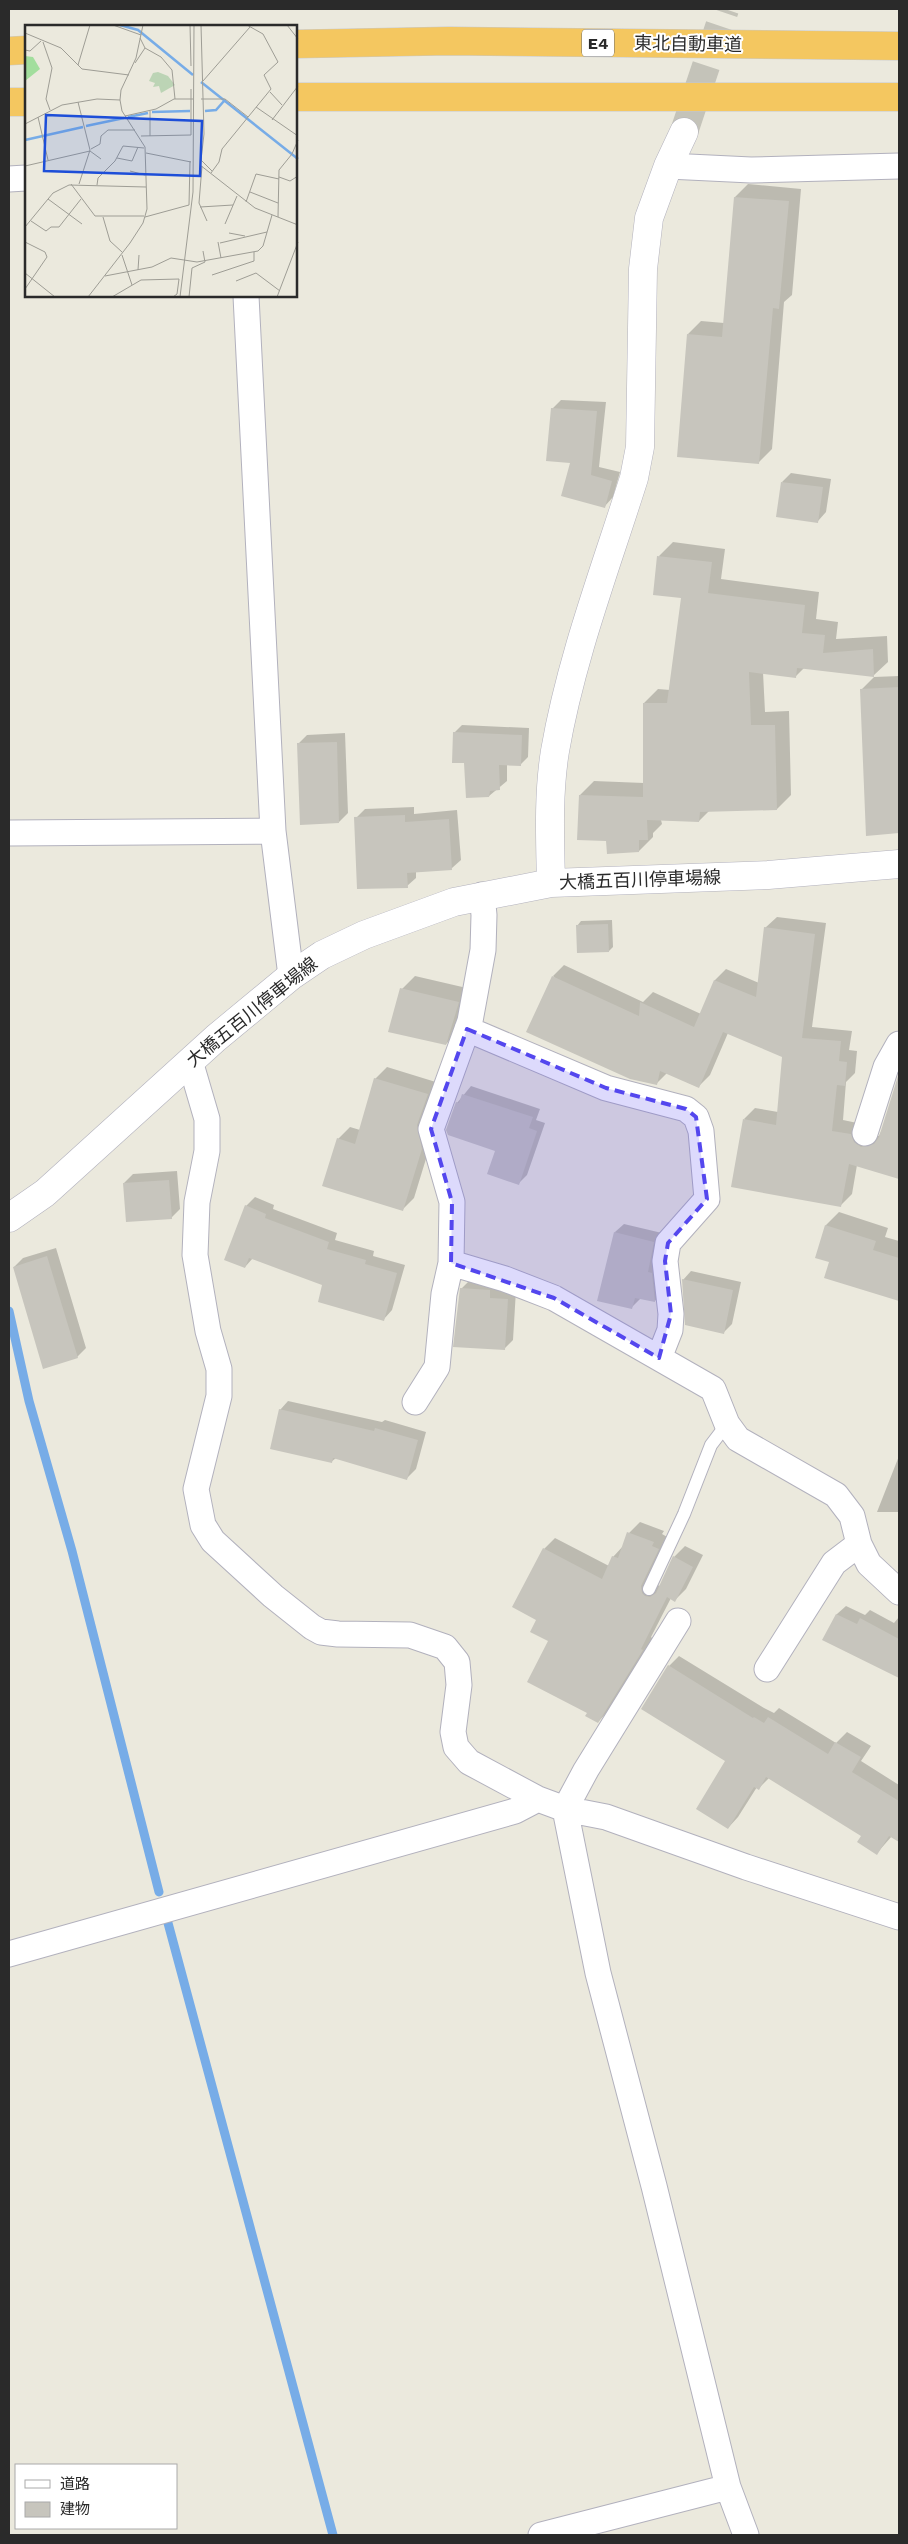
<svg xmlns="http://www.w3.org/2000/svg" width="908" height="2544" viewBox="0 0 908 2544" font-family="'Work Sans','Noto Sans JP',sans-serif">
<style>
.shadow{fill:#0003}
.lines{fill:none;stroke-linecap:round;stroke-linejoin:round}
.stream{stroke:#77ace7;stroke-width:9}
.building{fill:#c7c5bd}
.secondary-tunnel{stroke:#c4c3b9;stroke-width:28;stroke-dasharray:28 14;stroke-linecap:butt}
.lane-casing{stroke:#b2b1bd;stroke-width:14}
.street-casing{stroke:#b2b1bd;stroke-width:27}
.secondary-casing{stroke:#b2b1bd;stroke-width:29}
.highway-casing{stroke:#c8c8c8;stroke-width:29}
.lane{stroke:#fff;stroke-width:12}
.street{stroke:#fff;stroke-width:25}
.secondary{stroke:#fff;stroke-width:28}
.highway{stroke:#f4c760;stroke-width:28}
.marked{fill:#5447ee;fill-opacity:0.2;stroke:#5447ee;stroke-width:4;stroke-dasharray:10 6;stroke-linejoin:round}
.labels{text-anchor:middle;stroke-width:4;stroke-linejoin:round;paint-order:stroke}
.shield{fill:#fff;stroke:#6a6a6a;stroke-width:1}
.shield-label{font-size:16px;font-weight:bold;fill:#2a2a2a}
.street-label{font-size:18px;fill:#2a2a2a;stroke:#fff}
.inset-river{fill:none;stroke:#77ace7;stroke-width:2.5}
.inset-road{fill:none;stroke:#9e9d95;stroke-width:1}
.view{fill:#1d4ed8;fill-opacity:0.15;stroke:#1d4ed8;stroke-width:2.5}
.inset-edge{fill:none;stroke:#2a2a2a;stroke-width:2.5}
</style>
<rect width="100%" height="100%" fill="#ebe9dd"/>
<path class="shadow" d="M748,184L801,189L792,295L784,302L772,449L759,462L688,334L701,321L724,323L735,197Z
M561,400L606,402L599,467L620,472L613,497L605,506L571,462L552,409Z
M791,473L831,479L826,512L818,521L782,482Z
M673,542L725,549L721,579L819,592L816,619L838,622L836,639L887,636L888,662L874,675L805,667L796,676L763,672L765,712L789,711L791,795L777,809L710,810L699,821L661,820L662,824L653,833V837L639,851L607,840L580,795L594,781L644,783V703L658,689L670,690L682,597L659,556Z
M899,676V832L868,835L861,690L874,677Z
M462,725L529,728L528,757L520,765L507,764V781L489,796L466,762L454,733Z
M345,733L348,813L339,822L298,744L307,735Z
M414,807V814L457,810L461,860L452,868L416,871V878L407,886L356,818L365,809Z
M777,917L826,923L812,1027L852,1031L849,1050L857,1051L855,1073L846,1082L843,1120L862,1124L873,1136H879L891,1110L899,1078V1178L857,1165L852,1194L841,1205L744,1119L755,1108L778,1112L784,1057L728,1033L710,1075L698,1087L667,1073L656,1084L553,976L564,965L643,1002L653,992L701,1014L715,980L726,969L759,983L765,928Z
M612,920L613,947L609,951L577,926L581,921Z
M415,976L471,989L459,1031L446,1044L402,989Z
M387,1067L439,1083L433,1136L414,1198L402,1210L338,1139L350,1127L360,1130L375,1079Z
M471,1086L540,1109L536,1120L545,1123L527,1175L519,1183L496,1150L457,1103Z
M177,1171L180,1209L171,1218L124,1183L133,1174Z
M255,1197L274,1205L273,1209L337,1233L335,1240L374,1251L373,1256L405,1265L392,1310L384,1319L324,1284L253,1258L245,1267L246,1206Z
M839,1212L888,1228L885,1237L899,1241V1300L826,1277L831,1261L826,1225Z
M624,1224L662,1233L663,1292L655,1301L641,1298L632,1307L615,1232Z
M56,1248L86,1348L77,1357L14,1267L23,1258Z
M691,1271L741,1282L732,1324L723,1333L683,1280Z
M470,1280L516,1290L513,1340L504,1349L461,1289Z
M288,1401L382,1422L385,1420L426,1432L416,1469L407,1478L336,1458L331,1462L280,1410Z
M899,1456V1512H877Z
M640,1522L664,1531L662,1534L669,1538L656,1585L661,1586L674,1557L685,1546L703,1555L686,1589L675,1600L671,1598L651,1637L653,1639L609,1710L598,1722L588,1712L538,1619L544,1549L555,1538L609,1566L613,1557L624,1545L629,1533Z
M846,1606L865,1615L870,1610L894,1623L899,1617V1677L824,1639L837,1614Z
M679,1656L764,1708L774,1713L779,1708L836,1743L847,1732L871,1746L861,1761L899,1785V1841L892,1836L877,1853L863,1836L769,1778L759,1788L757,1787L738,1817L728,1828L727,1761L669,1666Z"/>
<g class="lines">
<path class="stream" d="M9,1311L29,1401L72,1551L159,1892
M168,1923L333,2535"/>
</g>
<path class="building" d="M734,197L789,201L779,309L773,308L759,464L677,457L687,334L722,337Z
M551,408L597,411L591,475L612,481L605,508L561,496L570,463L546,461Z
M781,482L823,487L818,523L776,517Z
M657,556L712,562L708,593L805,605L802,633L825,635L823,653L873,649L874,677L797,668L796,678L749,672L751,725H775L777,810L700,812L699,822L647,820L648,840H639V852L607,854L606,841L577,840L579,795L643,797V703H667L681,598L653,595Z
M899,687V833L866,836L860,689Z
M453,732L522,735L521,766L499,765L500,790L490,791L489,797L466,798L464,763H452Z
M337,742L339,823L300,825L297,743Z
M405,815V822L449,819L452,870L407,873L408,888L357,889L354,817Z
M608,924L609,952L577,953L576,925Z
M764,927L815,934L802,1038L841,1041L839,1061L847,1062L845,1086L837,1085L832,1131L851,1134L854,1142L861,1147L874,1144L879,1137L899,1073V1179L849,1164L841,1207L731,1187L743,1119L776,1125L782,1057L723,1032L699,1088L660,1071L657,1085L630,1079L526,1032L552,976L639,1016L640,1002L694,1027L714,980L756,997Z
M400,988L459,1002L446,1045L388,1032Z
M374,1078L428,1094L417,1125L422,1149L403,1211L322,1186L337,1138L355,1144Z
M462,1094L533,1117L529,1128L537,1131L519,1185L487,1174L495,1151L448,1135L446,1130L456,1102L459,1103Z
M169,1180L172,1219L126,1222L123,1183Z
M245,1205L266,1214L265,1218L329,1242L327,1249L366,1260L365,1264L397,1273L384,1321L318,1302L322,1285L249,1258L245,1268L224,1260Z
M825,1225L876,1241L873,1250L899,1258V1301L824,1278L829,1262L815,1258Z
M614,1232L654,1242L648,1272L652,1273L655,1302L635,1298L632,1309L597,1301Z
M47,1256L78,1358L43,1369L13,1267Z
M682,1279L733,1290L724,1334L685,1325Z
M460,1288L490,1290V1298L508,1299L505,1350L453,1347Z
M279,1409L374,1431L375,1428L418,1440L407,1480L333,1458L332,1463L270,1449Z
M627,1532L654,1542L652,1546L659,1549L641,1586L642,1593L645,1596L650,1597L656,1593L673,1556L693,1567L675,1602L667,1597L641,1649L643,1650L598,1723L585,1716L587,1713L527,1682L548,1641L530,1632L536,1620L512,1607L543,1548L602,1579L612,1556L618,1558Z
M836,1614L857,1624L860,1618L899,1639V1678L822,1640Z
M668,1665L753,1718L754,1717L764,1723L768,1717L828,1754L835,1742L861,1757L852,1772L899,1801V1842L889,1836L877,1855L857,1842L861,1836L766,1777L759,1790L754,1787L728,1829L696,1809L725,1761L641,1709Z"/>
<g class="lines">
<path class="secondary-tunnel" d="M684,132L725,9"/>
<g class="lane-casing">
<path id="lane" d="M649,1589L684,1514L711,1445L727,1424"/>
</g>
<g class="street-casing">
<path id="street" d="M668,166L751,170L899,166
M9,179L26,178
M246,296L273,831L291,976
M9,833L273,831
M482,895L484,915L483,950L470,1021L431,1129L452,1202L451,1263L505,1279L554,1298L713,1389L727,1424L738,1439L836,1495L852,1516L859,1544L869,1564L899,1592
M467,1029L606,1088L686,1109L696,1117L701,1131L707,1199L668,1243L665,1261L671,1314L670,1330L659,1358
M190,1061L207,1119V1151L197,1202L195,1255L208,1331L219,1369V1396L196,1489L203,1525L213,1541L273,1596L312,1627L321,1632L338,1634L410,1635L445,1647L457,1662L459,1685L453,1732L456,1747L469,1762L538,1799
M865,1133L886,1067L899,1044
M415,1402L437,1367L444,1294L451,1263
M678,1621L586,1770L565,1809L598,1973L654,2186L728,2487L746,2535
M767,1669L834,1563L859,1544
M9,1954L515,1811L538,1799L565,1809L606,1817L746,1867L899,1917
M541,2535L728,2487"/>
</g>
<g class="secondary-casing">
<path id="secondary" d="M551,883C550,839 548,794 555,751C571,658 606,567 634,478L640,447L643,269L649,218L668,166L684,132
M9,1218L45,1193L216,1038L291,976L322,955L364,935L454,902L551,883L768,875L899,864"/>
</g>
<g class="highway-casing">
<path id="highway" d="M296,44L449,41L899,46
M9,51L26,50
M296,97H899
M9,102H26"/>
</g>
<use href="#lane" class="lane"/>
<use href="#street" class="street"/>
<use href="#secondary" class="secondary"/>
<use href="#highway" class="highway"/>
</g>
<path class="marked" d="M467,1029L606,1088L686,1109L696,1117L707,1199L668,1243L665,1261L671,1314L659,1358L554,1298L451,1263L452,1202L431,1129Z"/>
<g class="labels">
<rect class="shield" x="582" y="29.5" width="32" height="27" rx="4"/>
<g class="shield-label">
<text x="598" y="49">E4</text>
</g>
<g class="street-label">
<text transform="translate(688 44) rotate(1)" y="6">東北自動車道</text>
<text transform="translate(640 880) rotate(-2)" y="6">大橋五百川停車場線</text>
<text transform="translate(252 1012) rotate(-39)" y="6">大橋五百川停車場線</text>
</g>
</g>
<g transform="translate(25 25)">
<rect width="272" height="272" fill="#ebe9dd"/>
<path d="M0,31L8,32L15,44L0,56Z" fill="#a2de9d"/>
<path d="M133,47L143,51L150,60L136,68L134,61L128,62L130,58L124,56L128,48Z" fill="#bcd4b5"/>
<path class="inset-river" d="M95,0L113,5L168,50M176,57L273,134M180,86L191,85L199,76M127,87L165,86M103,92L123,88M61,101L99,93M0,115L58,102"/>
<path class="inset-road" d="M88,0L116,10M165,0L166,41M176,0L179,109L176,135L187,146M262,0L273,14M0,8L36,23L57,44L104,50M115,13L120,23L136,32L147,45L150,74M18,17L27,43L21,74L25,85M0,25L5,26L16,16M110,38L120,23M53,40L65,0M178,56L225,2M245,67L257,80M176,74H200L223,92M53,77L65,125L54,159M231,82L273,111M125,86V111M100,91L131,84L149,74H168M13,92L23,135M247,95L273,61M0,99L37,80L72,74L95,75M116,111L166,110V64M66,124L75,119L76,111L83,105H110M121,128L166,137M92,133L107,136L113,122M175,140L230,183L273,200M0,141L65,126L76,134M177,141L174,178L182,196M105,146L120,150M186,148L194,137L197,124L246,64L239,50L253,37L238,9L222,0M254,152L265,156L273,151M46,159L70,191H119M72,160L73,153L90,136L98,121L119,123M225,167L253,178M23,174L57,199M221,177L231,149L254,154M175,182L208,180M78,192L85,216L97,227M120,192L164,180L165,136M253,192L254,145L267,129L273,115M6,196L21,206L26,202H34L56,174M200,199L212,171M0,202L28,168L44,160L121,162M204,208L220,211M0,217L20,227L22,232L0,264M193,217L196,233M195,218L242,207M97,230L107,260M113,245L114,230M0,248L30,272M187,250L229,236V227M80,251L127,242L146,233L172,237L233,226L238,221L247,190M211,256L231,248L255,266M63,272L105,218L118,198L122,184L120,122L97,86L95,75L96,65L111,33L118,0M87,272L116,255L154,254L152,269L148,272M155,272L168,167L169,0M164,272L167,243L180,237L178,226M252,272L273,217"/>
<path class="view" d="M21,90L177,96L175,151L19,146Z"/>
<rect width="272" height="272" class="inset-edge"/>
</g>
<rect width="908" height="2544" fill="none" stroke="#2a2a2a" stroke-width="20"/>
<rect x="15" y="2464" width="162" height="65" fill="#ffffff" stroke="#aaaaaa"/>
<rect x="25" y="2480" width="25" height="8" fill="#ffffff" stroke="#aaaaaa"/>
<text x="60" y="2489" font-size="15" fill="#2a2a2a">道路</text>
<rect x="25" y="2502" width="25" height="15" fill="#c7c5bd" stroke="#aaaaaa"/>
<text x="60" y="2514" font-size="15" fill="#2a2a2a">建物</text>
</svg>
